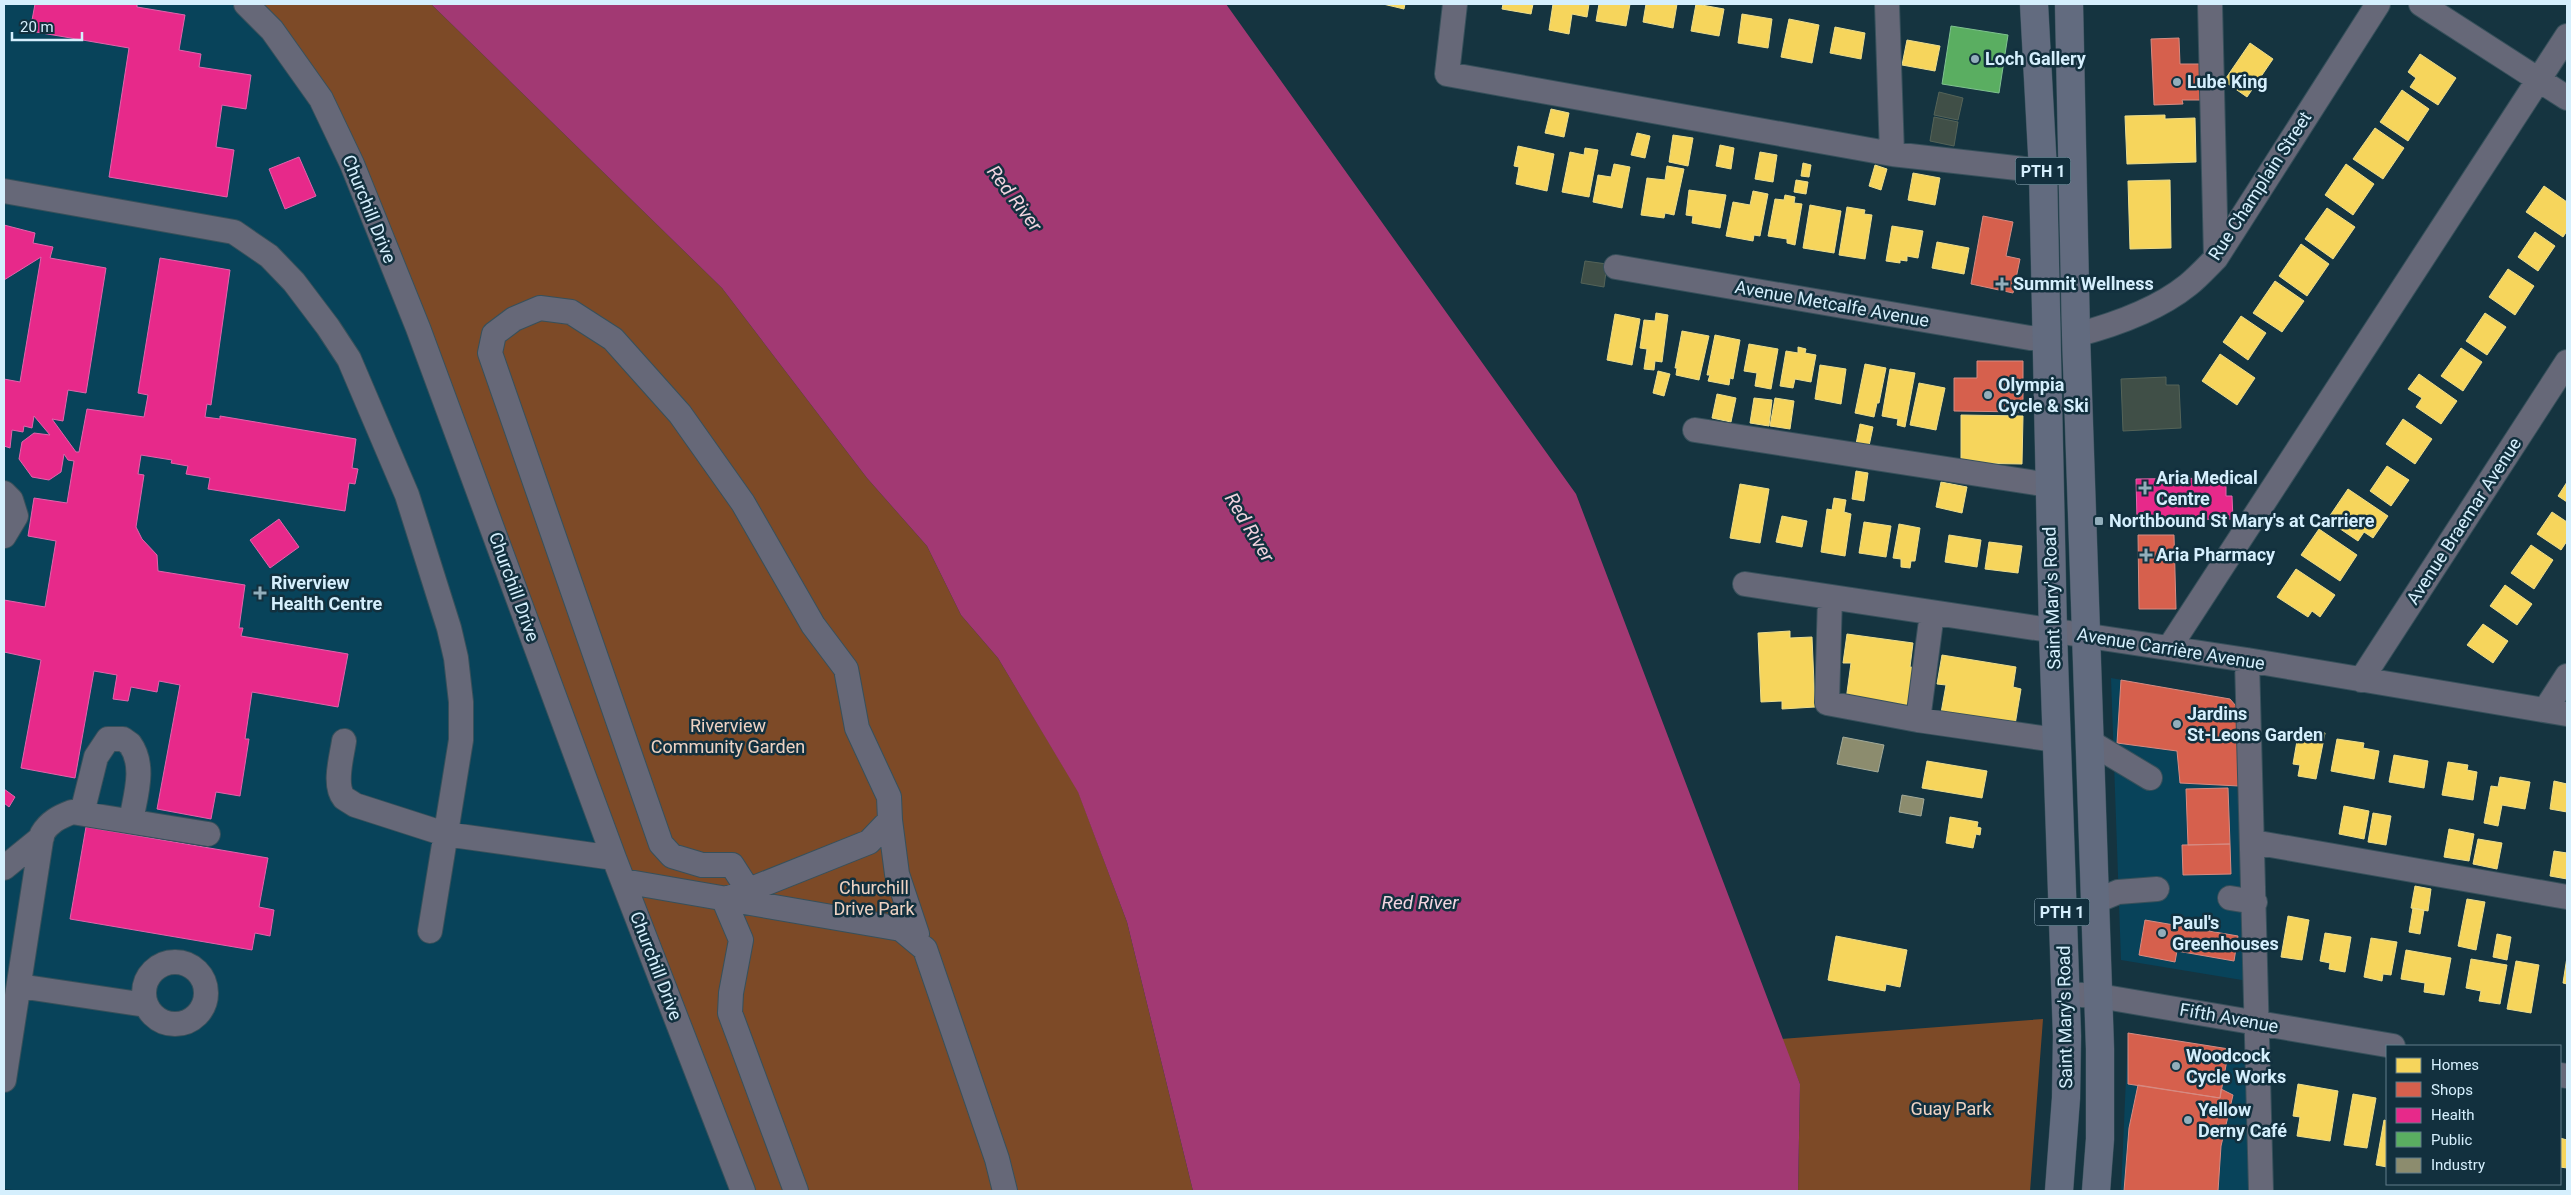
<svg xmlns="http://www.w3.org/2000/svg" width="2571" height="1195" viewBox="0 0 2571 1195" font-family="Roboto,sans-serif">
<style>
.built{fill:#08435a}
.green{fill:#7d4a27}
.water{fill:#a23973}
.homes{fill:#f6d55c;stroke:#ecdd8c}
.shops{fill:#d6604d;stroke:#d68b82}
.health{fill:#e7298a;stroke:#e264ac}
.public{fill:#5aae61;stroke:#7fc290}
.industry{fill:#8c8c6e;stroke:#a2aa99}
.building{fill:#404f47;stroke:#546358}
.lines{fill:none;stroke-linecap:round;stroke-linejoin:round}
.minor-casing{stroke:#37505b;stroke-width:26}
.highway-casing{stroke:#37505b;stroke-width:29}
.minor{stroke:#666878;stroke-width:24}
.highway{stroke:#626b7f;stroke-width:28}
.poi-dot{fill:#92aebb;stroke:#12303e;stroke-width:2}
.labels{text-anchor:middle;stroke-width:5;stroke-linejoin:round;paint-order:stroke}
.shield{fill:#12303e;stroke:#9ab6c4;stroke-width:1}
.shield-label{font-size:16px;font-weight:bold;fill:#d5effd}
.poi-label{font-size:18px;font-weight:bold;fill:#d5effd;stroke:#12303e;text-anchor:start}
.street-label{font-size:18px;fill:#d5effd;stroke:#12303e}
.park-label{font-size:18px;fill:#efd3c3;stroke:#12303e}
.water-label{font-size:19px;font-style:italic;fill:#f3d4e0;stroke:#12303e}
</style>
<rect width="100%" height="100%" fill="#153440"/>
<path class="built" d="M4,4H246L321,99L743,1191H21L4,1189Z
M2111,678L2230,699L2246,901L2248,981L2121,960Z
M2128,1033L2251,1052L2254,1191H2121Z"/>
<path class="green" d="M246,4H431L722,288L867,478L927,546L961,615L998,658L1078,791L1127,922L1193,1191H743L352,164Z
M2043,1019L2030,1191H1798L1800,1084L1781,1039Z"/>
<path class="water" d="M431,4H1226L1576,494L1800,1084L1798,1191H1193L1127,922L1078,792L998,658L961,615L927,546L867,478L722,288Z"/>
<path class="homes" d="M1383,4H1405L1404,9Z
M1503,4H1533L1531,14L1502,9Z
M1553,4H1589L1587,17L1572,14L1569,34L1549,30Z
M1599,4H1630L1626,26L1596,21Z
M1646,4H1677L1673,28L1643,22Z
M1696,4L1724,9L1719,36L1691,31Z
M1742,14L1772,19L1768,48L1738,43Z
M1789,19L1819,25L1812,63L1781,57Z
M1835,27L1865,33L1861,59L1830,53Z
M1907,40L1940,46L1935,71L1902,65Z
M2250,43L2273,59L2247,97L2224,81Z
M2420,54L2456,78L2438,105L2410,87L2416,78L2408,72Z
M2402,90L2429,109L2408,141L2380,122Z
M1551,109L1569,113L1564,137L1545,133Z
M2165,115V119L2195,118L2196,162L2127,164L2125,116Z
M2375,128L2404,148L2383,179L2353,159Z
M1637,133L1650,136L1645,158L1631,155Z
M1673,135L1693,138L1688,166L1669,162Z
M1720,145L1734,148L1731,169L1716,166Z
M1518,146L1554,154L1547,191L1516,184L1519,167L1514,166Z
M1585,148L1598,150L1589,197L1562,192L1570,152L1584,155Z
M1760,152L1777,155L1773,182L1755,179Z
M1803,163L1811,165L1809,177L1801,176Z
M1614,164L1630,167L1622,208L1593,202L1598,175L1611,177Z
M2346,164L2374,184L2353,215L2325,195Z
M1875,165L1887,169L1881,190L1869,186Z
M1667,166L1684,169L1674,215L1665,213L1664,218L1641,215L1647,178L1665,180Z
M1913,173L1940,178L1935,205L1908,200Z
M1796,180L1808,182L1806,194L1794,192Z
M2170,180L2171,248L2130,249L2128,181Z
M2544,186L2567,202V231L2563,237L2526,212Z
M1689,190L1726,195L1720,228L1692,223L1693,216L1686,215Z
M1753,191L1768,194L1760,236L1754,235L1753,241L1726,236L1733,202L1750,205Z
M1785,195L1795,197L1794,203L1802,204L1795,245L1787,243V239L1768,236L1775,199L1784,200Z
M1810,205L1841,211L1834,253L1803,248Z
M1847,207L1865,210L1864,214L1872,215L1865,259L1839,255Z
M2327,208L2355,227L2333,259L2305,239Z
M1892,226L1923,231L1918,258L1907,256V261L1900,260V263L1886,261Z
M2535,232L2555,246L2538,271L2518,257Z
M1937,242L1969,248L1964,274L1932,268Z
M2301,244L2329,264L2307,296L2279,276Z
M2508,269L2534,286L2515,315L2489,297Z
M2275,281L2304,301L2282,332L2253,313Z
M1656,313L1668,315L1662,362L1655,361L1654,370L1644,369L1647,349L1640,348L1644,320L1655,321Z
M2485,313L2506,327L2487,355L2466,341Z
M1615,314L1640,319L1632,365L1607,360Z
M2241,316L2266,333L2248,360L2223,342Z
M1682,331L1709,336L1699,380L1676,375L1677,368H1675Z
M1715,335L1740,340L1733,379L1730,378L1729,385L1708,381L1710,375H1707Z
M1749,344L1778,349L1771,389L1755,386L1757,373L1744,371Z
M1798,347L1806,349L1805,353L1816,355L1811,382L1795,379L1793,388L1780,386L1786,351L1798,353Z
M2461,348L2482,362L2463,391L2441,376Z
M2220,354L2255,378L2237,405L2202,381Z
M1865,364L1886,368L1879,403H1877L1874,417L1855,413Z
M1820,365L1846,369L1841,404L1815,399Z
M1890,369L1915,373L1905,427L1897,425L1898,419L1882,416Z
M1658,371L1670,374L1664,396L1653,393Z
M2419,374L2457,401L2441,424L2416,407L2422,398L2408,389Z
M1919,383L1945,388L1936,430L1910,425Z
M1717,394L1736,398L1731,422L1712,418Z
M1754,398L1772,400L1769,426L1750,423Z
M1775,398L1794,401L1790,429L1770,426Z
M1961,415L2023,416L2022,464L1961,463Z
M2403,419L2432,439L2415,464L2386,444Z
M1860,424L1873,427L1869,446L1856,444Z
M2387,466L2409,480L2391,506L2370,491Z
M1856,471L1868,473L1864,501L1852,499Z
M1941,482L1967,487L1962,513L1936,507Z
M2567,482V502L2558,496Z
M1740,484L1769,489L1760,543L1730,538Z
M2348,489L2388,516L2373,538L2364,532L2358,541L2327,520Z
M1834,498L1846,500L1844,512L1851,514L1845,556L1821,552L1827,509L1832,510Z
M2552,512L2567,522V541L2561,550L2537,534Z
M1782,516L1807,521L1802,547L1776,542Z
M1864,522L1891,526L1886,557L1859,553Z
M1899,524L1920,528L1915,561H1911L1910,568L1901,567V559L1893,558Z
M2319,529L2357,555L2340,581L2301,555Z
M1949,535L1981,540L1977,567L1945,562Z
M1989,542L2022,546L2018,573L1985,569Z
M2531,545L2553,560L2534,589L2511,573Z
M2296,569L2335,595L2320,617L2312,611L2308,617L2277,597Z
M2505,585L2532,604L2517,625L2490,606Z
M2483,624L2508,641L2493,663L2467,645Z
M1790,631V638L1812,637L1815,707L1782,709V701L1761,702L1758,633Z
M1847,634L1913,643L1910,667L1918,668L1913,709L1846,700L1851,663H1843Z
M1942,655L2016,667L2013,687L2021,689L2015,725L1941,713L1946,685L1937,684Z
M2311,731L2325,733L2316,779L2298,776L2300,765L2293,764L2298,735L2310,737Z
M2337,739L2364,743L2363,748L2379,751L2374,779L2331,771Z
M2394,755L2428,761L2424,788L2389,782Z
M1927,761L1987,771L1982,798L1922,788Z
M2448,762L2468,765L2467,770L2477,772L2473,800L2442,795Z
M2500,777L2530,782L2525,809L2502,805L2498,826L2484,823L2491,786L2498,787Z
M2554,781L2567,784V812L2550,809Z
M2344,806L2369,811L2364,839L2339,834Z
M2373,813L2391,816L2386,845L2368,842Z
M1950,817L1978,822L1977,827L1981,828L1980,835L1976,834L1973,848L1946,843Z
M2449,829L2474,834L2469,861L2444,857Z
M2478,839L2502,843L2497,869L2473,864Z
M2554,851L2567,853V879L2550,876Z
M2415,886L2431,889L2428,911L2411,908Z
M2467,899L2485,902L2476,950L2458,946Z
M2413,908L2424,910L2420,934L2409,932Z
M2288,916L2309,920L2302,960L2281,957Z
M2325,933L2351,937L2345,972L2329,969L2330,963L2320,961Z
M2497,934L2511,937L2507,960L2493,957Z
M1836,936L1907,950L1900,987L1886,984L1885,991L1828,980Z
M2371,938L2397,942L2391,975L2383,974L2382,981L2364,977Z
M2406,950L2451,958L2444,995L2424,992L2425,983L2401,979Z
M2567,957V984L2563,983Z
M2471,959L2507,965L2500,1004L2479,1001L2481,991L2466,988Z
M2516,961L2539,965L2531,1013L2507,1009Z
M2298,1084L2338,1091L2330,1141L2297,1136L2300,1117L2293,1116Z
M2353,1094L2376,1098L2367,1148L2344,1145Z
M2384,1120L2387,1121V1167L2376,1165Z
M2560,1138L2567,1140V1168L2560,1167Z"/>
<path class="shops" d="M2179,38L2180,64H2200L2201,100H2182L2183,104L2154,105L2151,39Z
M1983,216L2013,222L2006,256L2020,259L2013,293L1971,284Z
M1977,361H2023V412L1954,411V378H1977Z
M2138,535H2174L2176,609H2139Z
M2121,680L2230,699L2236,706L2239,786L2180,783L2177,751L2117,743Z
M2228,788L2230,844L2188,845L2186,789Z
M2230,844L2231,874L2183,875L2182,845Z
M2145,920L2238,936L2234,961L2177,951L2175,962L2139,955Z
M2128,1033L2229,1049L2220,1098L2128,1084Z
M2138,1085L2220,1098L2221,1089L2233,1095L2221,1146L2218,1191H2124L2129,1128Z"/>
<path class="health" d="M35,4H137V7L185,15L179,50L201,54L199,67L251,75L246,109L222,105L216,147L234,150L227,197L109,177L129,48L30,31Z
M299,157L316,196L285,209L269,169Z
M4,225L35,233L33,243L53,247L50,258L106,268L86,393L68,390L63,421L52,419L76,452H79L87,409L144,417L148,395L138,393L160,258L230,270L211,405L207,404L205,417L220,419V416L356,439L352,468L358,469L355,484L349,483L345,511L208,489L210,478L186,474L188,466L171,463L172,460L141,455L138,474L144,475L136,527L142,539L157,555L158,571L245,585L239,628H243L241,636L348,654L338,707L252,692L245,739H249L240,796L216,792L211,819L157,809L180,685L159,681L157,692L131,687L128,701L113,699L117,675L94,671L75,778L21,768L41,660L4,652V600L45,607L56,541L28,536L34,498L67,503L74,461L68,460L64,454L61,472L49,480L32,477L19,459L22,442L34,433L50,435L34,416L32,428L24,426L23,432L12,430L10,448L4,446V379L20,382L41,257L4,280Z
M2226,478V496H2232L2233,519L2137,520L2136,479Z
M279,519L299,547L270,568L250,540Z
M4,789L15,797L9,807L4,803Z
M86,827L268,858L259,907L274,910L270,936L255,933L252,950L70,919Z"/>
<path class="public" d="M1951,26L2008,35L1999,93L1942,84Z"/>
<path class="industry" d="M1843,737L1884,745L1878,772L1837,764Z
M1902,795L1924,799L1921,816L1899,812Z"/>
<path class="building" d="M1939,92L1963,98L1958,120L1934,115Z
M1934,117L1958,122L1954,146L1930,141Z
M1585,261L1607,264L1604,287L1581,283Z
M2166,377V385H2179L2181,428L2123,431L2121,379Z"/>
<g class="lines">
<g class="minor-casing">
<path id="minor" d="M246,4L272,30L321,99L352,164L418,328L614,858L743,1191
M1455,4L1447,74L1892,154L2043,171
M1887,4L1892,154
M2210,4L2216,258
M2421,4L2567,98
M4,191L234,232L269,256L294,282L328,327L349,359L407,495L449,628L456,658L461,702V740L430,931
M1616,267L2030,338H2047
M2076,335C2114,325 2157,310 2188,285C2198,277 2207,267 2216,258L2378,4
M1695,430L2049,485
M4,493L11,500L16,516L4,536
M1745,584L2247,660L2567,714
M1830,597L1827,703L1918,720
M1932,613L1918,720L2056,740
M2169,648L2567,36
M2247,660L2261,1191
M2361,680L2567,362
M2545,710L2567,676
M344,741C342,756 333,785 344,798C347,800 352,803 355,805L445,834L614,858
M2090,742L2150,778
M82,813L96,757L108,739H123L130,744C146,766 135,797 131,821
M890,820L897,874L917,934L913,939
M2253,842L2567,897
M4,868L42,837
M623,881L901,929L925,949L997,1159L1005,1191
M2230,898L2255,902
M724,900L869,842L890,820L889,797L857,728L846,669L813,625L743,503L680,414L613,339L571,312L540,308L514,319L494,334L490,353L661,844L672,856L702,865H732L748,890
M724,900L741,940L731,993L730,1013L796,1191
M2094,902L2118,892L2157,889
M144 993a31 31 0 1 1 62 0a31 31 0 1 1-62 0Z
M19,986L146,1005
M2065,994L2099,996L2393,1046
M2560,1075L2567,1076
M4,1080L42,834C49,822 59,817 72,812L208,834"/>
</g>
<g class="highway-casing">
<path id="highway" d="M2034,4L2043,171L2053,632L2067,1036L2066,1098L2059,1191
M2069,4L2076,335L2100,1049V1139L2096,1191"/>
</g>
<use href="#minor" class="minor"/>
<use href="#highway" class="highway"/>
</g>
<g class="poi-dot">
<circle cx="1975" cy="59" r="5"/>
<circle cx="2177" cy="82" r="5"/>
<path d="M1999.5 276.5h5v5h5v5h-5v5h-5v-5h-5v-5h5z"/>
<circle cx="1988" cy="395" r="5"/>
<path d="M2142.5 480.5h5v5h5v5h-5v5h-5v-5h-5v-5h5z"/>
<rect x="2094" y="516" width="10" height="10" rx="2.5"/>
<path d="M2143.5 547.5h5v5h5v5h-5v5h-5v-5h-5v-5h5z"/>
<path d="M257.5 585.5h5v5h5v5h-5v5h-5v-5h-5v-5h5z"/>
<circle cx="2177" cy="724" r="5"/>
<circle cx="2162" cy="933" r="5"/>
<circle cx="2176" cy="1066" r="5"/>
<circle cx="2188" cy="1120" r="5"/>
</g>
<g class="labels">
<g class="shield">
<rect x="2015.5" y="157.5" width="55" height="27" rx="4"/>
<rect x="2034.5" y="898.5" width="55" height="27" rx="4"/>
</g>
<g class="shield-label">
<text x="2043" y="177">PTH 1</text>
<text x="2062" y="918">PTH 1</text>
</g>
<g class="poi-label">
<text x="1985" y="65">Loch Gallery</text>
<text x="2187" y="88">Lube King</text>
<text x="2013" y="290">Summit Wellness</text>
<text x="1998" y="391">Olympia<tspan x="1998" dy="21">Cycle &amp; Ski</tspan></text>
<text x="2156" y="484">Aria Medical<tspan x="2156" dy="21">Centre</tspan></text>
<text x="2109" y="527">Northbound St Mary's at Carriere</text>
<text x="2156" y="561">Aria Pharmacy</text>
<text x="271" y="589">Riverview<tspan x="271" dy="21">Health Centre</tspan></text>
<text x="2187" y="720">Jardins<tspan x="2187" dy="21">St-Leons Garden</tspan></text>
<text x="2172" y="929">Paul's<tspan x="2172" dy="21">Greenhouses</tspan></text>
<text x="2186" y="1062">Woodcock<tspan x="2186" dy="21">Cycle Works</tspan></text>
<text x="2198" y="1116">Yellow<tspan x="2198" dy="21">Derny Café</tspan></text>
</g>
<g class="street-label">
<text transform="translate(2260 186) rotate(-57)" y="6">Rue Champlain Street</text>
<text transform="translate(369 209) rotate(68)" y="6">Churchill Drive</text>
<text transform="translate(1832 304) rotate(10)" y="6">Avenue Metcalfe Avenue</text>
<text transform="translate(2464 521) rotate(-57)" y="6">Avenue Braemar Avenue</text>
<text transform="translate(514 587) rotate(70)" y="6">Churchill Drive</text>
<text transform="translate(2052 598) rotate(-92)" y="6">Saint Mary's Road</text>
<text transform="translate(2171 649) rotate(9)" y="6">Avenue Carrière Avenue</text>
<text transform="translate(656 966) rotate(69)" y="6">Churchill Drive</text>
<text transform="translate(2065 1017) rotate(-91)" y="6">Saint Mary's Road</text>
<text transform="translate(2229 1018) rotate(10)" y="6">Fifth Avenue</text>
</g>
<g class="park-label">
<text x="728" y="732">Riverview<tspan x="728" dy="21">Community Garden</tspan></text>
<text x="874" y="894">Churchill<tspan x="874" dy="21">Drive Park</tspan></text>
<text x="1951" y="1115">Guay Park</text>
</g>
<g class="water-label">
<text transform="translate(1015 198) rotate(53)" y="7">Red River</text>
<text transform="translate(1250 527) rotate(59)" y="7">Red River</text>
<text x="1420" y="909">Red River</text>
</g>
</g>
<rect width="2571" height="1195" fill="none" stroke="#d5effd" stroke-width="10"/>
<rect x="2386" y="1045" width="175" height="140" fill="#12303e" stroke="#607c8a"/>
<rect x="2396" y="1058" width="25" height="15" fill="#f6d55c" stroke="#607c8a"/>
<text x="2431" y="1070" font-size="15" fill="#d5effd">Homes</text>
<rect x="2396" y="1082" width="25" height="15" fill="#d6604d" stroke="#607c8a"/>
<text x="2431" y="1095" font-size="15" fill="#d5effd">Shops</text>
<rect x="2396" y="1108" width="25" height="15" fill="#e7298a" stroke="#607c8a"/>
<text x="2431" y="1120" font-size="15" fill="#d5effd">Health</text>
<rect x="2396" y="1132" width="25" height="15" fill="#5aae61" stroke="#607c8a"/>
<text x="2431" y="1145" font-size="15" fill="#d5effd">Public</text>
<rect x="2396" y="1158" width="25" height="15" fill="#8c8c6e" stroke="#607c8a"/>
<text x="2431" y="1170" font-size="15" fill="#d5effd">Industry</text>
<path d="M12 32v8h70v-8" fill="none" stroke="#d5effd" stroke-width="2.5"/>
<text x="20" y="32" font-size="15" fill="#d5effd" stroke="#12303e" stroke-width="4" paint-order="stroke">20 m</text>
</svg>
